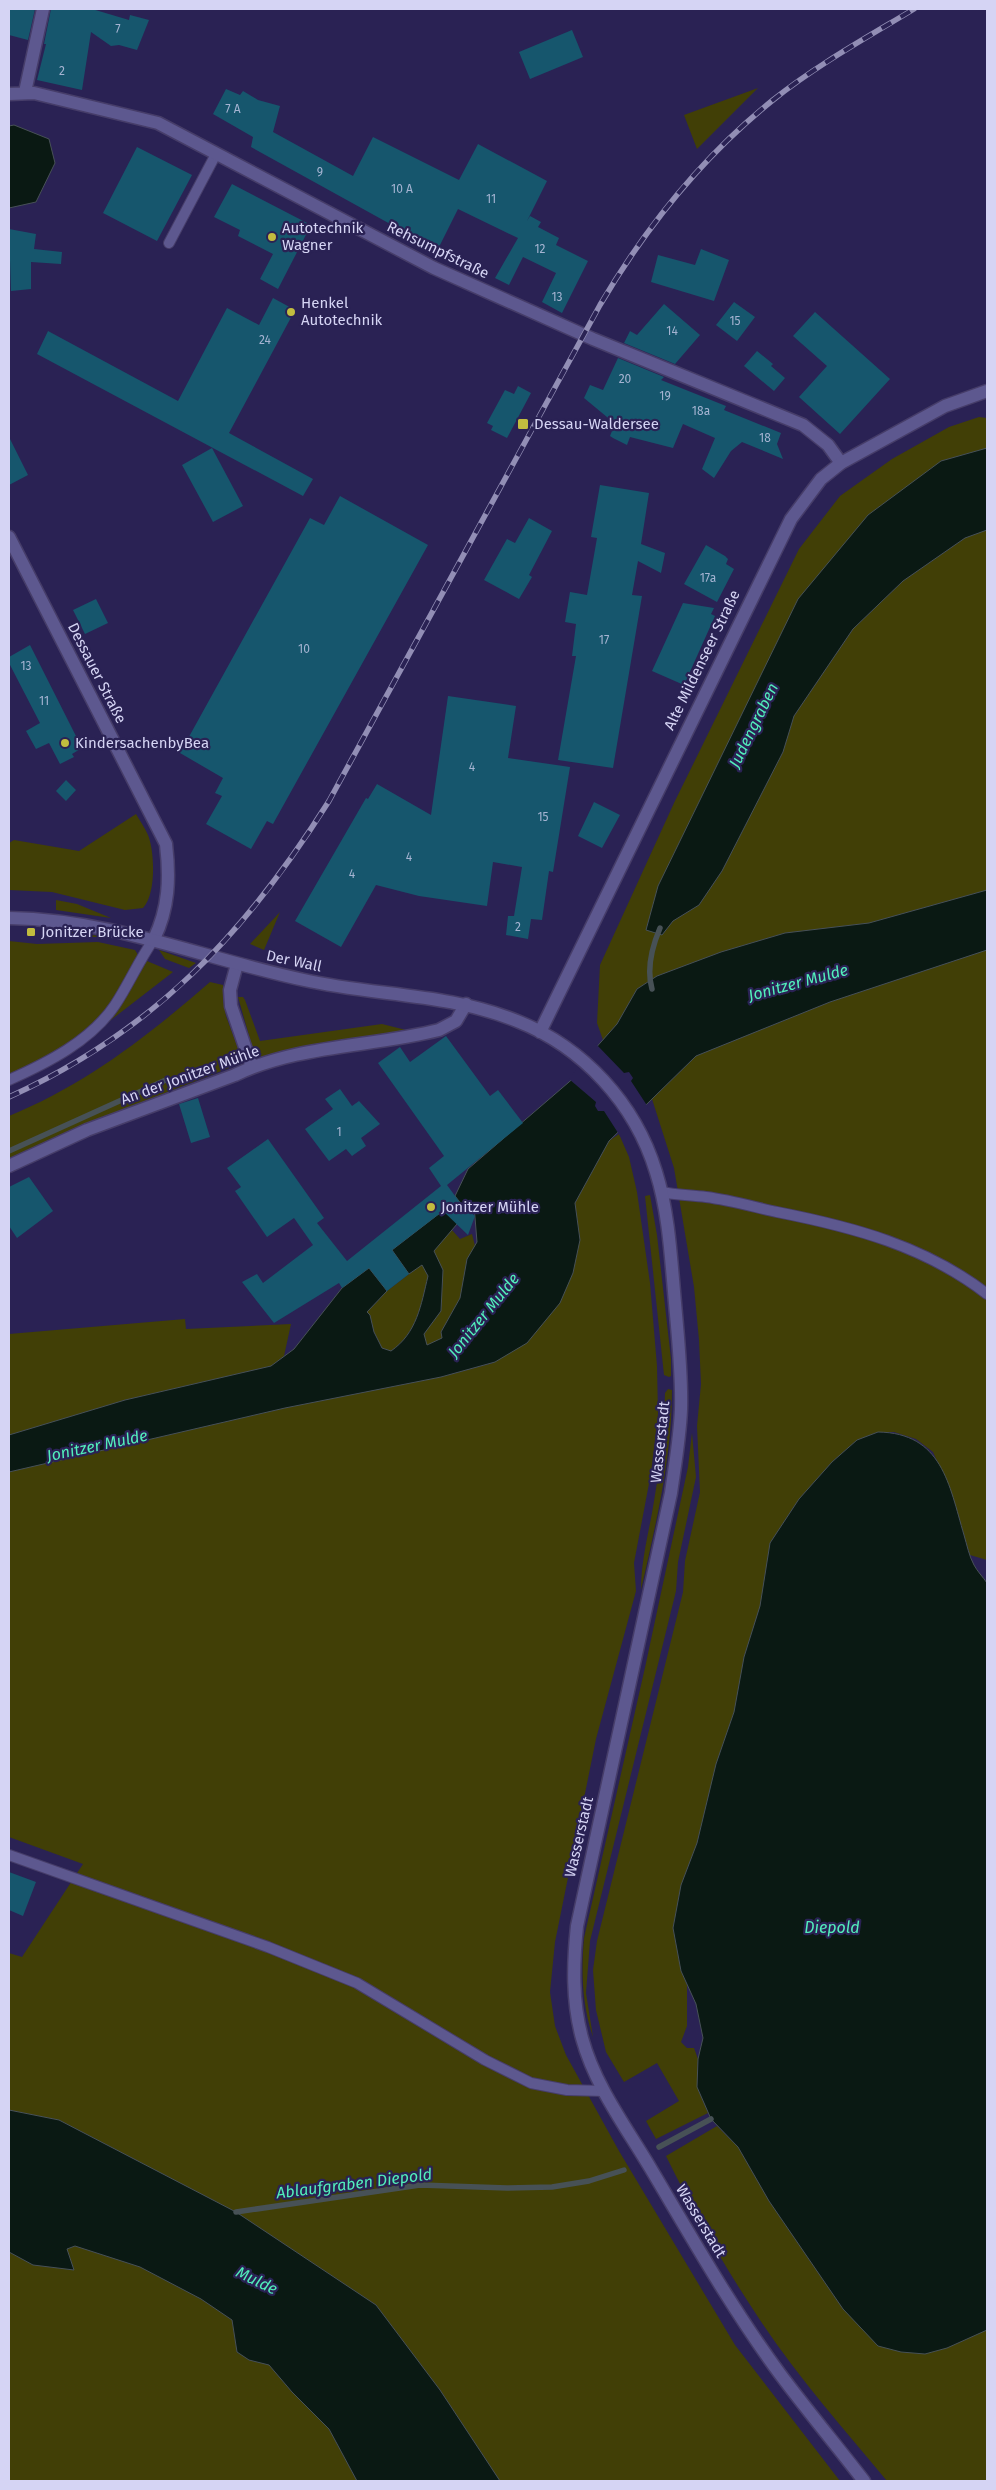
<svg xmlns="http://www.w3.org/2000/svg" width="996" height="2490" viewBox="0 0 996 2490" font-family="'Fira Sans',sans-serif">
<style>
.green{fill:#413f06}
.water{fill:#0a1913;stroke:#475156}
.pier{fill:#2a2254}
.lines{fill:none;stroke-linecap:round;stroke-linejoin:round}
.stream{stroke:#475156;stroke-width:5.5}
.building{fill:#16566d}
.service-casing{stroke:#463d69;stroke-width:12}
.minor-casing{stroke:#463d69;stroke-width:15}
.secondary-casing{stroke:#463d69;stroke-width:15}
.service{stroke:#5d588f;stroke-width:10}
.minor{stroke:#5d588f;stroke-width:12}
.secondary{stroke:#5d588f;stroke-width:12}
.rail-casing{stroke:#928eb5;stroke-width:5.5}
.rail{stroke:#2a2254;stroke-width:4;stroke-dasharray:11;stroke-linecap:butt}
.poi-dot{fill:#c2bd3f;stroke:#2a2254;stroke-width:2}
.labels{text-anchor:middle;stroke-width:4.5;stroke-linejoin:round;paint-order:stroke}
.number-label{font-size:12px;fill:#a5b4d2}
.poi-label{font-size:15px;fill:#d5d4f4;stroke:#2a2254;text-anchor:start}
.street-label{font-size:15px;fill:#d5d4f4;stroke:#2a2254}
.water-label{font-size:16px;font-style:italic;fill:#52efbb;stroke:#2a2254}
</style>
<rect width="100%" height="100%" fill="#2a2254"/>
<path class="green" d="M758,88L697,149L684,115Z
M979,417L987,418V448L941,461L680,844L659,886L646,929L662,935L673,921L699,905L722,871L783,752L794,716L853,629L903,581L965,538L987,530V890L869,923L785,933L721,952L657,976L637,989L617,1024L603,1040L597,1023L600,965L674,803L799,549L840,496L892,459L949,427Z
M136,814C140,821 145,828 148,835C155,852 156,895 143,908L125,910L52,892L9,890V843L14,840L79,851Z
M56,900L77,904L111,918L56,910Z
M280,912L264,950L250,944Z
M54,929L105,937H53Z
M9,941L37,944L98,942L135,950L138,955C130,970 123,989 113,1002C86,1039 48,1058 9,1078Z
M159,950L196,963L189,968L165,959Z
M987,950V1560L970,1555L952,1494L933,1452L916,1439L894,1432H878L857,1440L832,1462L799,1499L770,1543L760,1606L744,1657L734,1712L716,1764L697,1843L681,1885L673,1928L681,1971L687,1985V2026L681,2042L687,2048H694L698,2059L697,2087L708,2113L656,2139L646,2121L679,2101L657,2063L624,2082L606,2052L596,2010L593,1970L597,1941L683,1592L685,1561L700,1492L697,1426L701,1384L699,1340L694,1287L674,1168L652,1099L696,1056L830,1002Z
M147,961L173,972L98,1030L115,1014L143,962Z
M210,982L223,985V999L226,1016L239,1051L237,1061L229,1068L101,1118L9,1161V1116C85,1085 148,1036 210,982Z
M238,997H243L245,1000L260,1041L382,1024L410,1031L266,1059L254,1053Z
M619,1134L629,1157L637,1192L650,1283L657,1366L658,1414L651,1473L634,1563L636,1591L596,1739L555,1942L550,1992L555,2026L566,2055L619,2151L735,2345L840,2481H500L440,2390L376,2305L236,2212L59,2120L9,2110V1953L22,1957L83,1864L9,1837V1472L285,1408L441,1377L493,1363L580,1240L575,1203L609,1141Z
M650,1195L657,1235L671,1359V1376L669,1377L664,1375L645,1196Z
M452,1230L460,1239L472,1234L475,1246L467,1259L460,1298L441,1332L442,1338L427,1346L424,1334L441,1311L443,1270L433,1251Z
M422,1264L428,1276C421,1305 417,1333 391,1351L382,1348L374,1332L370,1315L367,1312L387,1291Z
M185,1319L186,1329L291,1324L284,1356L271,1366L125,1400L9,1435V1334Z
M668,1389L672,1390C672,1458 656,1523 641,1590C641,1564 647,1539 652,1513C659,1474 664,1434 665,1393Z
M692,1433L696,1477L678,1562L676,1591L590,1941L586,1993L593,2037C582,2004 581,1972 584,1938L646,1663L688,1467Z
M717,2126L738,2147L769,2201L843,2309L974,2335L987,2330V2481H887C843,2428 796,2375 758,2317C724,2266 693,2211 666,2156Z
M75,2246L140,2267L201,2299L232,2320L237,2352L249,2360L269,2365L292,2392L329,2429L357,2481H9V2252L33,2265L74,2270L67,2249Z"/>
<path class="water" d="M14,125L49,139L55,163L36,202L9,208V126Z
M987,448V530L965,538L903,581L853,629L794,716L783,752L722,871L699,905L673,921L662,935L646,930L658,886L798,599L868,515L941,461Z
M987,890V950L830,1002L696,1056L609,1141L575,1203L580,1240L573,1273L560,1303L527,1343L495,1362L441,1377L285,1408L9,1472V1435L125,1400L271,1366L294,1349L342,1288L369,1268L387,1291L367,1312L370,1315L374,1332L382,1348L391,1351C417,1333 421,1305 428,1276L422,1265L409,1274L392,1250L453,1203L463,1217L434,1251L443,1270L441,1311L424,1334L427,1345L442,1338L441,1332L460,1298L467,1259L477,1242L474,1205L467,1211L455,1196L468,1169L576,1076L593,1051L617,1024L637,989L657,976L721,952L785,933L869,923Z
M878,1432C942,1433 949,1484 964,1535C967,1545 969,1556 974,1565C977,1571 983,1577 987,1583V2330L947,2348L925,2354L901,2352L878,2346L843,2309L769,2201L738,2147L711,2119L697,2087L698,2059L703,2038L696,2004L681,1971L673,1928L681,1885L697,1843L716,1764L734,1712L744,1657L760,1606L770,1543L799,1499L832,1462L857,1440Z
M9,2110L59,2120L236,2212L376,2305L440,2390L500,2481H357L329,2429L292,2392L269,2365L249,2360L237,2352L232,2320L201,2299L140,2267L75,2246L67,2249L74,2270L33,2265L9,2252Z"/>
<path class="pier" d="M596,1044L624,1073L629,1072L633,1078L631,1081L648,1107L620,1136L604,1111H598L595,1106L596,1102L569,1079Z"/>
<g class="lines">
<path class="stream" d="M652,989C646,968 652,947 660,928
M9,1151L168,1079
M659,2147L711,2119
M236,2212L420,2185L507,2188L552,2187L589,2181L624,2170"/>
</g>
<path class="building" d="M9,9H35L28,40L9,35Z
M51,9H92L129,20L130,15L149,20L137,50L119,45L111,46L91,32L82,90L37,80L46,44H44Z
M572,30L583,57L530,79L519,52Z
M226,89L240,95L243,91L258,100L280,106L273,132L353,176L373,137L459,180L478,144L547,181L527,221L530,216L541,222L538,227L559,238L556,245L588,261L562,313L542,302L556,273L523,257L509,285L495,278L518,238L458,209L438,249L421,241L251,147L253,137L213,114Z
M137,147L192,175L157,241L103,213Z
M232,184L311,225L278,289L260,279L273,254L238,236L240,230L214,217Z
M9,229L36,234L34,249L62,252L61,264L31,262V289L11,291Z
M701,249L729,260L714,301L651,282L658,255L695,265Z
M273,298L295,310L229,433L313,479L303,496L37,354L48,331L178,401L227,308L259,325Z
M734,302L755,317L737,341L716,325Z
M664,304L700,335L675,364L624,343L630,331L637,335Z
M815,312L890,379L840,434L799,397L827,366L793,336Z
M757,351L773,364L771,366L785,378L774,391L744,366Z
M618,358L664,377L661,380L726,406L724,410L781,433L777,444L783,459L742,442L731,451L714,478L702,469L715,438L683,424L673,448L630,437L627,445L613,438L610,436L612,431L610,430L613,422L584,398L590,385L603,390Z
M518,386L531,393L507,438L491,430L493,426L487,423L505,390L514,394Z
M9,437L28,475L9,485Z
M212,448L243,506L213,522L182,465Z
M600,485L649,493L641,544L665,553L661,573L638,561L632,595L642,596L613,768L558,760L576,656H572L576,624L565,622L570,592L587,595L597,538L591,537Z
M340,496L428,545L273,824L267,821L251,849L206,824L222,796L215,793L223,778L180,753L310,518L324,525Z
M529,518L552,531L529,575L532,577L519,599L484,580L507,539L515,543Z
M706,545L725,556L728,559L726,564L734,569L717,602L684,584Z
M96,599L108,623L85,634L73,610Z
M683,603L714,608L711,614L715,616L684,685L652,671Z
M30,645L82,748L72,754L74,757L60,764L49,743L36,749L26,731L40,723L9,663V657Z
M448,696L516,706L508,758L570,767L553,872L549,871L542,920L531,919L528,939L506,935L508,916H514L522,867L493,862L487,906L419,896L376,885L341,947L295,921L366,798L368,799L377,784L431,815Z
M66,780L76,790L66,801L56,791Z
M594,802L620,815L602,848L578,836Z
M446,1036L490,1096L498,1090L523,1123L447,1185L461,1204L475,1216L468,1235L443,1211L392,1250L409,1274L387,1291L369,1268L342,1288L339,1283L274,1323L242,1282L257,1274L263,1283L313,1245L294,1218L267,1237L235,1191L241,1187L227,1168L268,1139L324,1218L317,1223L347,1261L441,1186L429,1168L444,1156L378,1063L400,1047L410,1062Z
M340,1089L352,1106L359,1101L380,1124L361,1138L366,1146L352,1156L346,1149L329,1161L305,1129L333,1109L325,1099Z
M198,1098L210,1137L191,1143L179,1104Z
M29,1177L53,1211L17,1238L9,1226V1187Z
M9,1872L36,1882L23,1916L9,1910Z"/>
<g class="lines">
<g class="service-casing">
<path id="service" d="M169,243L216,154
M9,1080C47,1063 91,1041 115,1005C129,984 139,960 154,939
M661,1192C676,1195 691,1195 706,1197C730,1200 754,1207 777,1212C853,1227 925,1246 987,1294
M9,1855L268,1947L357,1983L485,2060L531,2083L567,2090L604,2091"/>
</g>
<g class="minor-casing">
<path id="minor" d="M25,92L43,9
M9,94L34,93L158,123L434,268L593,339L803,425L828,445L841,463
M9,537L166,844C170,878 169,908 154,939
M237,964L230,990L231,1006L252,1067
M9,1166L87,1130L235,1075C297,1045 372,1047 439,1030L456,1021L466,1004"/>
</g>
<g class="secondary-casing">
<path id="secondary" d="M9,918C116,920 201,958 304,980C375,996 448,993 517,1021C583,1047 635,1103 656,1172C669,1213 671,1259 675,1303C678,1338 682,1374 681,1409C680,1437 675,1465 671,1493L577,1926C573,1964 572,2001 582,2038C595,2086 626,2127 651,2169C692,2238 732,2309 780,2374C807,2410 836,2445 864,2481
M540,1032L791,519L821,479L841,463L945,406L987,391"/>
</g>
<use href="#service" class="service"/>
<use href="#minor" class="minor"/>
<use href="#secondary" class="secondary"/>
<g class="rail-casing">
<path id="rail" d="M9,1097C154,1031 245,934 329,801L600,305C646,227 702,157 773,100C817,65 866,38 914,9"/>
</g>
<use href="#rail" class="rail"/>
</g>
<g class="poi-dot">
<circle cx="272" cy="237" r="5"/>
<circle cx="291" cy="312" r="5"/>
<rect x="517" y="418" width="12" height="12" rx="2.5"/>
<circle cx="65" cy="743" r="5"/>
<rect x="26" y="927" width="10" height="10" rx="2.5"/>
<circle cx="431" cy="1207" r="5"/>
</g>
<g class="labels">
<g class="number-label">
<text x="118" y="33">7</text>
<text x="62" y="75">2</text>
<text x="233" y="113">7 A</text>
<text x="320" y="176">9</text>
<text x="402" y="193">10 A</text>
<text x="491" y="203">11</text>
<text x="540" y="253">12</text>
<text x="557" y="301">13</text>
<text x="735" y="325">15</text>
<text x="672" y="335">14</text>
<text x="265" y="344">24</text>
<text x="625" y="383">20</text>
<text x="665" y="400">19</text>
<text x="701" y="415">18a</text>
<text x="765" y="442">18</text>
<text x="708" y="582">17a</text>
<text x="604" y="644">17</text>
<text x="304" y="653">10</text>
<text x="26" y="670">13</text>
<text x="44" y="705">11</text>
<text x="472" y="771">4</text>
<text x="543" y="821">15</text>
<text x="409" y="861">4</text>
<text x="352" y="878">4</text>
<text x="518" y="931">2</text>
<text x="339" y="1136">1</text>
</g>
<g class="poi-label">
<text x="282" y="233">Autotechnik<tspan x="282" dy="17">Wagner</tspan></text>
<text x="301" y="308">Henkel<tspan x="301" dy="17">Autotechnik</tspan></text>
<text x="534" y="429">Dessau-Waldersee</text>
<text x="75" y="748">KindersachenbyBea</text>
<text x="41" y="937">Jonitzer Brücke</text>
<text x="441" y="1212">Jonitzer Mühle</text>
</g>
<g class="street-label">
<text transform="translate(438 250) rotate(26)" y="5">Rehsumpfstraße</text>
<text transform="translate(702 660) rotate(-64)" y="5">Alte Mildenseer Straße</text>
<text transform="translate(97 673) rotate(63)" y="5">Dessauer Straße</text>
<text transform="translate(294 961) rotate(12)" y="5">Der Wall</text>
<text transform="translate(190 1075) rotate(-20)" y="5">An der Jonitzer Mühle</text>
<text transform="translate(660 1442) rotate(-84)" y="5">Wasserstadt</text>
<text transform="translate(579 1837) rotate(-77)" y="5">Wasserstadt</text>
<text transform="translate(701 2221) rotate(59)" y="5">Wasserstadt</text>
</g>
<g class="water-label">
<text transform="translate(753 725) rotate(-64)" y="6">Judengraben</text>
<text transform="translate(798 982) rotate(-15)" y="6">Jonitzer Mulde</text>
<text transform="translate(483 1315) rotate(-51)" y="6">Jonitzer Mulde</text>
<text transform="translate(97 1445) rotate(-12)" y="6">Jonitzer Mulde</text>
<text x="832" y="1933">Diepold</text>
<text transform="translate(354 2183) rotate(-7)" y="6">Ablaufgraben Diepold</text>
<text transform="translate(257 2280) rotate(26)" y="6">Mulde</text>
</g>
</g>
<rect width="996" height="2490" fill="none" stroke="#d5d4f4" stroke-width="20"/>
</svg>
